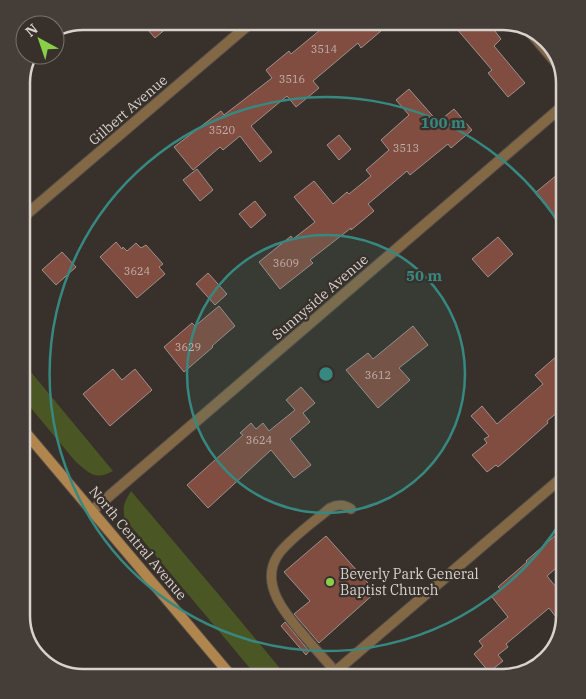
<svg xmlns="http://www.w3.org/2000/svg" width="586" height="699" viewBox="0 0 586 699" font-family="'IBM Plex Serif',serif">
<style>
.green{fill:#4b5625}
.building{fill:#804d40;stroke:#9d918d}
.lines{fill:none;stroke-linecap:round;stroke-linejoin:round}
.service-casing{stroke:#554d48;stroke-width:11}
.minor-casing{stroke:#554d48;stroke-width:12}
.tertiary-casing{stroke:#554d48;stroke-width:12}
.secondary-casing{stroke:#554d48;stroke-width:12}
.service{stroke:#836846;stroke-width:9}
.minor{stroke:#836846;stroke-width:10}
.tertiary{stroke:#836846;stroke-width:10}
.secondary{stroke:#b1864e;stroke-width:10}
.ring{fill:none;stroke:#378881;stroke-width:2.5}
.poi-dot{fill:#89cf48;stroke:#38302a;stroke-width:2}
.labels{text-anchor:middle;stroke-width:4.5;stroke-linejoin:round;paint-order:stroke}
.number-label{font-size:11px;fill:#c1b1aa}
.street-label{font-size:14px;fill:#d7d2ce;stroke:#38302a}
.poi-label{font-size:14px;fill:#d7d2ce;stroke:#38302a;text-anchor:start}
.rim{fill:none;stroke:#d7d2ce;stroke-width:2.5}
.centre{fill:#378881;stroke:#38302a;stroke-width:2.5}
.ring-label{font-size:15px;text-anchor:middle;font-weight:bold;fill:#378881;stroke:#38302a;stroke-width:4.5;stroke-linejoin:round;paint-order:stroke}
</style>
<rect width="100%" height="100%" fill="#38302a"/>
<path class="green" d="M21,360L113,471C95,481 89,473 75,461L21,396Z
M131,491L214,589L288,678H258L125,519C122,507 124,503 131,491Z"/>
<path class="building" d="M140,21H175L155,38Z
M331,21H372L381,31L361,48L358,43L313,81L319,88L296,107L287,96L251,126L272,152L260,162L240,136L223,150L220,147L193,170L174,147L221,111L224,115L272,78L266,70L289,51L291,54Z
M465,21H479L486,30L491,26L501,39L494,46L525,83L508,97L488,73L492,70L456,28Z
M409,89L438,122L454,109L472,130L451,148L448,144L410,175L407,171L368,204L374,211L351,230V228L310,260L313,263L280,289L259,262L291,236L293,239L315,222L294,197L314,181L333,204L347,192L349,194L371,176L366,170L389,150L381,140L409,115L396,100Z
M339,135L351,149L339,160L327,145Z
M197,169L213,190L200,201L183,180Z
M558,174L565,182V228L535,193Z
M255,201L266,215L251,228L239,214Z
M498,237L513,254L488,277L472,259Z
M116,242L122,249L123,247L127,251L136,243L141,248L146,245L163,264L159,267L165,274L137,298L100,257Z
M62,252L76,267L56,285L42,270Z
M208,273L227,294L215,305L196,284Z
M219,306L235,326L212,346L213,347L184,372L164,347L192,323L195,326Z
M413,326L428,345L399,368L410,380L378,408L346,370L368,353L373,359Z
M565,349V406L547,421L548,423L512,455L498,467L496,465L487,472L472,455L487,443L484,439L489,436L471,416L482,406L497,424L543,384L535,375Z
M113,369L122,380L135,369L152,390L110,426L83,394Z
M301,387L315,403L303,413L310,422L290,439L311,465L294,478L271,450L208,508L187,485L243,435L240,433L251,423L256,429L263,423L269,431L295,410L286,400Z
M565,527V560L547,576L565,598V617L563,626L549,608L506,644L508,647L498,655L503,661L489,672L474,654L483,646L479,641L508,617L492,597L501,589L498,587L527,562L526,561Z
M326,536L376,592L319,643L294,614L310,601L284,572Z
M285,622L309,651L306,655L281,626Z"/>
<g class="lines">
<g class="service-casing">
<path id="service" d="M335,671C326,661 316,650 307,639C288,617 258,585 278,555C288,540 315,521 330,508C338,504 344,504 351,509"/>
</g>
<g class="minor-casing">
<path id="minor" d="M526,27L560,67
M93,510L565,104
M328,678L565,475"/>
</g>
<g class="tertiary-casing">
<path id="tertiary" d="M21,219L253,21"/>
</g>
<g class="secondary-casing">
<path id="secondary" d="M21,427L233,678"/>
</g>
<use href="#service" class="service"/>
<use href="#minor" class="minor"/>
<use href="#tertiary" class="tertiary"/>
<use href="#secondary" class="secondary"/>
</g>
<circle cx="326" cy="374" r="139" fill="#378881" fill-opacity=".12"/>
<g class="ring">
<circle cx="326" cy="374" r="139"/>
<path d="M565 515A277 277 0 1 1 565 233"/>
</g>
<circle class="poi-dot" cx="330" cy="582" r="5"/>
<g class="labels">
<g class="number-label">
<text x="324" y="53">3514</text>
<text x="292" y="83">3516</text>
<text x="222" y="134">3520</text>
<text x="406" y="152">3513</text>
<text x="286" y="267">3609</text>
<text x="137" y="275">3624</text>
<text x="188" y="351">3629</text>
<text x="378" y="379">3612</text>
<text x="259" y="444">3624</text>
</g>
<g class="street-label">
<text transform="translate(128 110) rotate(-41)" y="5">Gilbert Avenue</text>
<text transform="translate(320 297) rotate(-41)" y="5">Sunnyside Avenue</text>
<text transform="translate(138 543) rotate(50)" y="5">North Central Avenue</text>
</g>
<g class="poi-label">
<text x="340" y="579">Beverly Park General<tspan x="340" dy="16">Baptist Church</tspan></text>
</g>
</g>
<path d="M0 0H586V699H0ZM83 30H503A53 53 0 0 1 556 83V616A53 53 0 0 1 503 669H83A53 53 0 0 1 30 616V83A53 53 0 0 1 83 30Z" fill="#453d37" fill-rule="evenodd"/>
<path class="rim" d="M83 30H503A53 53 0 0 1 556 83V616A53 53 0 0 1 503 669H83A53 53 0 0 1 30 616V83A53 53 0 0 1 83 30Z"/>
<circle cx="326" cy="374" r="8" class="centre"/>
<g class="ring-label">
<text x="443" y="128">100 m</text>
<text x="424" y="281">50 m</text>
</g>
<g transform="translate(40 40) rotate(320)"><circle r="24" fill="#38302a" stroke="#78716c"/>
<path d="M0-4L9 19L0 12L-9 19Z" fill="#89cf48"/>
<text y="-8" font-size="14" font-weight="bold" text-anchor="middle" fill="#d7d2ce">N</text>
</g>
</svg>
